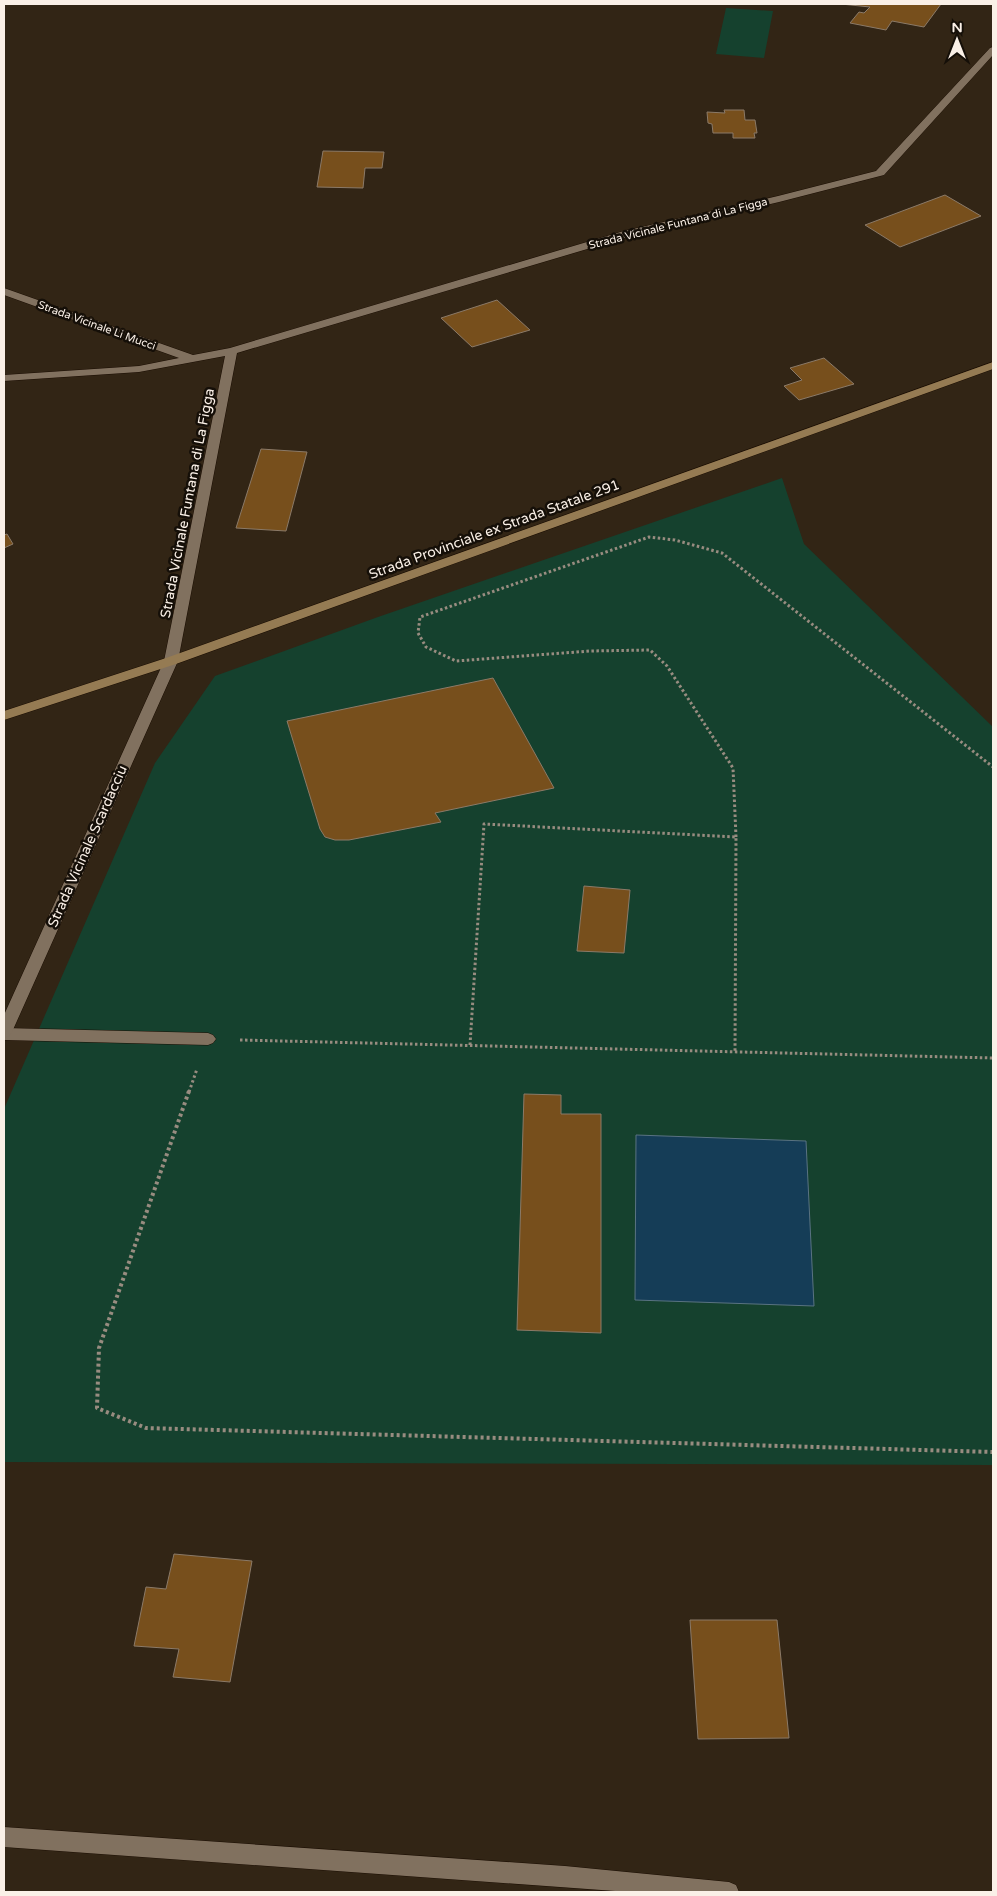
<svg xmlns="http://www.w3.org/2000/svg" width="997" height="1896" viewBox="0 0 997 1896" font-family="'Varela Round',sans-serif">
<style>
.green{fill:#15412e}
.water{fill:#153d57;stroke:#5a7382}
.building{fill:#774f1c;stroke:#8b7a68}
.lines{fill:none;stroke-linecap:round;stroke-linejoin:round}
.lane-casing{stroke:#1a0d02;stroke-width:1}
.street-casing{stroke:#1a0d02;stroke-width:1}
.secondary-casing{stroke:#1a0d02;stroke-width:1}
.path-far1{stroke:#988c80;stroke-width:3;stroke-dasharray:2.5 2.5;stroke-linecap:butt}
.path{stroke:#988c80;stroke-width:4;stroke-dasharray:3 3;stroke-linecap:butt}
.lane{fill:#81715f;fill-rule:evenodd}
.street{fill:#81715f;fill-rule:evenodd}
.secondary{fill:#957b53;fill-rule:evenodd}
.labels{text-anchor:middle;stroke-width:5;stroke-linejoin:round;paint-order:stroke}
.far-street-label{font-size:11px;fill:#faf0e7;stroke:#150f08}
.street-label{font-size:14px;fill:#faf0e7;stroke:#150f08}
</style>
<rect width="100%" height="100%" fill="#322515"/>
<path class="green" d="M726,8L773,11L764,58L716,54Z
M782,478L804,544L993,727V1465L4,1462V1109L155,763L215,676L378,617Z"/>
<path class="water" d="M636,1135L806,1141L814,1306L635,1300Z"/>
<path class="building" d="M841,4H941L924,27L892,21L886,30L850,23L859,12L864,13L870,7Z
M724,110H744L745,120H755L757,133H754L755,138H733V133H713L712,124L708,123L707,112L725,113Z
M323,151L384,152L382,168H365L363,188L317,187Z
M945,195L981,216L900,247L865,225Z
M497,300L530,330L472,347L441,318Z
M824,358L854,384L799,400L784,386L802,380L790,368Z
M261,449L307,452L286,531L236,528Z
M7,534L13,544L4,548V535Z
M493,678L554,788L435,813L441,822L349,840H335L325,837L320,829L287,721Z
M584,886L630,890L624,953L577,951Z
M524,1094L561,1095V1114H601V1333L517,1330Z
M174,1554L252,1561L230,1682L173,1677L179,1649L134,1646L146,1587L166,1589Z
M690,1620H777L789,1738L698,1739Z"/>
<g class="lines">
<g class="lane-casing">
<path id="lane" d="M4,1028L208,1033L213,1035L216,1039L213,1043L208,1045L4,1040Z"/>
</g>
<g class="street-casing">
<path id="street" d="M993,47V55L884,175L779,202L631,236L237,353L178,661L12,1032L9,1036L4,1038V1015L164,661L225,356L139,372L4,381V375L139,366L179,358L4,295V288L193,355L230,348L624,231L778,196L876,171L990,48Z
M4,1827L565,1866L729,1882L736,1885L739,1892H629L4,1847Z"/>
</g>
<g class="secondary-casing">
<path id="secondary" d="M993,362V369L176,664L4,720V711L166,658Z"/>
</g>
<path class="path-far1" d="M736,837L733,768L667,666L650,650L590,651L456,661L426,647L418,633L420,617L649,537L675,540L722,553L993,767
M240,1040L993,1058
M470,1045L484,824L736,837L735,1052
M189,1092L197,1069"/>
<path class="path" d="M189,1091L99,1348L97,1408L146,1428L993,1452"/>
<use href="#lane" class="lane"/>
<use href="#street" class="street"/>
<use href="#secondary" class="secondary"/>
</g>
<g class="labels">
<g class="far-street-label">
<text transform="translate(678 223) rotate(-14)" y="4">Strada Vicinale Funtana di La Figga</text>
<text transform="translate(97 325) rotate(20)" y="4">Strada Vicinale Li Mucci</text>
</g>
<g class="street-label">
<text transform="translate(187 503) rotate(-79)" y="5">Strada Vicinale Funtana di La Figga</text>
<text transform="translate(494 529) rotate(-20)" y="5">Strada Provinciale ex Strada Statale 291</text>
<text transform="translate(87 846) rotate(-66)" y="5">Strada Vicinale Scardacciu</text>
</g>
</g>
<rect width="997" height="1896" fill="none" stroke="#faf0e7" stroke-width="10"/>
<g transform="translate(957 40)" stroke="#150f08" stroke-width="4" paint-order="stroke">
<path d="M0-4L9 19L0 12L-9 19Z" fill="#faf0e7"/>
<text y="-8" font-size="14" font-weight="bold" text-anchor="middle" fill="#faf0e7">N</text>
</g>
</svg>
